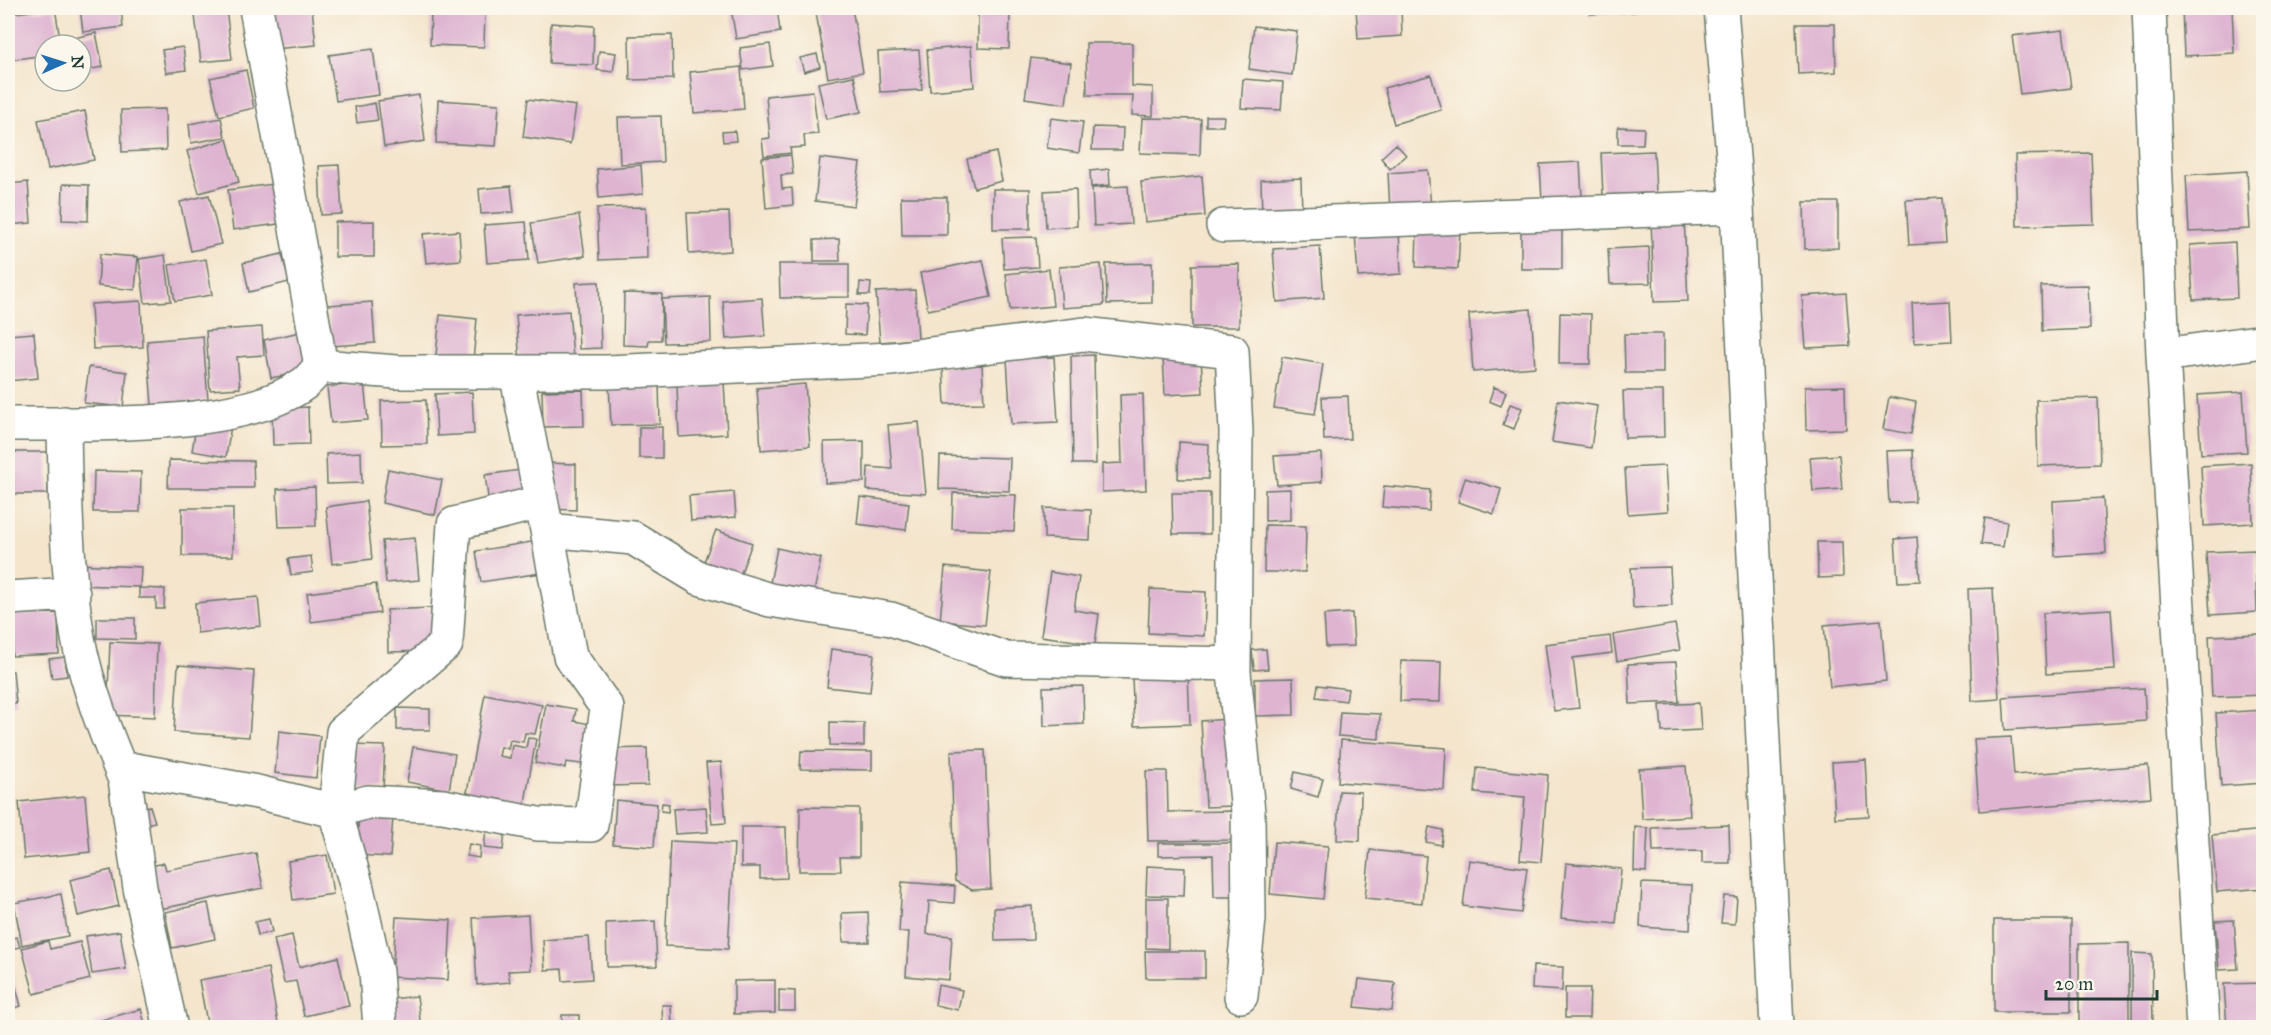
<svg xmlns="http://www.w3.org/2000/svg" width="2271" height="1035" viewBox="0 0 2271 1035" font-family="'IM FELL Great Primer',serif">
<style>
.building{fill:#deb4d1}
.lines{fill:none;stroke-linecap:round;stroke-linejoin:round}
.minor-casing{stroke:#6a7869;stroke-width:36}
.minor{stroke:#fff;stroke-width:33}
</style>
<rect width="100%" height="100%" fill="#fbf7ec"/>
<filter id="ink" filterUnits="userSpaceOnUse"><feTurbulence type="fractalNoise" baseFrequency=".0167" numOctaves="2"/><feDisplacementMap in="SourceGraphic" scale="12" xChannelSelector="R" yChannelSelector="G"/><feConvolveMatrix kernelMatrix="1 2 1 2 8 2 1 2 1" color-interpolation-filters="sRGB"/></filter>
<filter id="wash" filterUnits="userSpaceOnUse"><feTurbulence type="fractalNoise" baseFrequency=".008" numOctaves="4" result="noise"/><feDisplacementMap in="SourceGraphic" scale="24" xChannelSelector="R" yChannelSelector="G"/><feGaussianBlur stdDeviation="1.35" result="paint"/><feColorMatrix in="noise" values="0 0 0 0 0 0 0 0 0 0 0 0 0 0 0 0 0 1.4 0 .05"/><feComposite in="paint" operator="in"/></filter>
<g filter="url(#wash)">
<rect width="100%" height="100%" fill="#f4e5cc"/>
<g id="blocks">
<path class="building" d="M55,8L61,45H45V55L10,60L8,14Z
M80,8H121L123,27L83,32Z
M194,8H226L232,59L201,62Z
M295,8H312L316,45L274,49L270,10Z
M431,8H485L484,47L430,45Z
M731,8H777L780,32L736,39Z
M815,8H852L863,72L828,78Z
M1356,8H1401L1402,36L1358,39Z
M1590,8H1635V12L1590,14Z
M2182,8H2232L2234,53L2184,56Z
M978,14L1010,15L1009,49L978,48Z
M551,23L594,26L593,65L549,63Z
M1796,24H1835L1836,72L1798,74Z
M1254,26L1297,31L1292,75L1249,69Z
M2063,30L2071,88L2020,94L2012,36Z
M96,33L103,67L81,71V45H75L74,38Z
M672,35L673,79L630,80L629,36Z
M1086,43H1132V86L1153,87V116L1132,115L1133,95H1087Z
M770,44L773,66L743,70L740,48Z
M971,46L974,87L930,91L927,50Z
M183,47L186,70L166,73L162,50Z
M373,49L379,95L336,101L329,55Z
M919,50L922,90L880,92L878,52Z
M599,51L616,53L613,72L597,70Z
M817,54L820,67L804,72L800,58Z
M1031,58L1071,63L1066,104L1025,98Z
M741,67L744,109L694,113L690,72Z
M246,70L254,108L219,116L210,78Z
M1431,75L1441,110L1394,124L1384,88Z
M854,76L861,112L826,119L818,83Z
M1243,79L1283,82L1281,110L1241,108Z
M813,91L818,134L804,135L805,147L790,148L791,153L764,156L762,139L770,138L766,96Z
M419,95L425,141L384,147L378,101Z
M528,99L576,106L570,144L523,137Z
M438,100L499,104L496,146L436,143Z
M375,103L378,120L357,123L355,107Z
M165,109L166,150L122,152L121,110Z
M85,111L94,160L48,169L38,120Z
M661,116L663,162L620,164L618,117Z
M1206,116H1224L1223,126H1206Z
M221,118L225,137L191,143L189,124Z
M1051,118L1083,122L1079,153L1047,148Z
M1142,118L1201,119L1200,155L1140,153Z
M1093,127L1123,128L1122,150H1092Z
M1618,127L1644,128L1643,144H1618Z
M735,131L736,141L723,142L722,132Z
M227,139L239,182L199,193L187,151Z
M1396,144L1406,155L1390,169L1381,158Z
M1654,151L1656,193L1603,195L1601,153Z
M996,152L1002,181L974,188L967,159Z
M2091,153L2094,224L2017,226L2015,155Z
M791,155L793,174L781,175L782,189L792,188L793,205L766,208L762,158Z
M820,158L860,163L854,206L815,201Z
M1580,162L1582,198L1542,201L1540,164Z
M339,165L342,214L321,215L319,166Z
M641,165L643,194L599,198L597,169Z
M1109,169L1110,185L1091,187L1090,171Z
M1428,170L1431,208L1390,211L1388,173Z
M2247,171L2250,229L2189,232L2186,175Z
M1202,176L1205,216L1145,222L1141,182Z
M1301,178L1302,214L1262,216L1261,180Z
M28,182L31,223L8,225V184Z
M63,184L89,185L88,221L62,220Z
M273,184L278,224L233,230L228,190Z
M511,186L514,212L481,214L479,189Z
M1128,186L1131,224L1094,226L1092,188Z
M993,189H1030V229H993Z
M1076,189L1077,226L1046,228L1044,191Z
M209,195L221,244L191,251L180,202Z
M901,197H947V235H902Z
M1942,198L1945,243L1909,245L1906,200Z
M1804,202H1838V248L1805,249Z
M646,207L647,258L599,260L597,208Z
M729,212L731,251L689,254L687,213Z
M579,215L585,256L538,263L531,223Z
M1684,217L1688,301L1654,302L1651,218Z
M374,221V257H335V222Z
M526,222L529,260L487,263L484,225Z
M1562,225V269H1521V226Z
M1417,227L1460,229L1458,269L1416,267Z
M1399,230L1401,274L1358,277L1355,234Z
M459,231L461,260L426,263L423,234Z
M1036,237L1038,267L1004,269L1002,238Z
M839,239L840,261H814V240Z
M2235,242L2237,298L2193,300L2190,245Z
M1320,246L1324,298L1277,302L1273,249Z
M1649,247L1650,283L1610,284L1608,249Z
M100,254L138,257L135,290L98,286Z
M282,254L289,282L249,292L243,263Z
M165,255L171,301L145,303L139,259Z
M206,259L212,295L175,301L169,265Z
M983,260L991,297L928,310L920,273Z
M1152,263V303L1107,304L1106,264Z
M779,264H849V297L780,298Z
M1101,264L1104,305L1062,308L1059,267Z
M1239,264V327H1192V265Z
M1049,269L1053,306L1010,310L1006,274Z
M594,282H599L601,348L579,349L576,283Z
M860,282L871,283L870,295H859Z
M2088,285L2090,329L2042,331L2041,286Z
M915,290L918,339L880,342L876,292Z
M624,293L662,294L661,340H649L648,346L623,345Z
M1846,293L1850,346L1806,348L1802,296Z
M710,297L711,342L664,343L662,299Z
M762,298L765,336L726,339L723,301Z
M141,301L143,347L93,349L91,304Z
M1950,301L1952,341L1914,343L1912,303Z
M372,302L375,343L331,346L328,305Z
M846,304L867,305L865,335L845,334Z
M1531,309L1535,367L1473,372L1469,314Z
M569,311L573,357L520,362L516,315Z
M1560,313L1591,314L1590,364H1559Z
M440,315L477,319L473,360L436,355Z
M262,327L264,355L237,357L240,388L210,390L206,331Z
M300,332L308,371L271,378L264,340Z
M34,333L38,378L8,381V335Z
M1624,334H1663V373H1625Z
M203,336L208,400L152,405L147,341Z
M1094,355L1096,464H1073L1071,356Z
M1201,356L1203,393L1165,395L1163,357Z
M1054,357L1058,422L1011,424L1007,359Z
M1282,357L1323,364L1315,414L1274,408Z
M982,365L984,403L945,404L943,366Z
M89,367L127,372L123,407L84,403Z
M659,382L660,424L611,425L609,384Z
M724,382L727,434L679,437L677,385Z
M364,383L368,420L331,423L327,387Z
M805,384L810,446L761,450L757,388Z
M1845,386L1846,429L1806,430L1805,387Z
M1494,387L1506,392L1501,406L1489,401Z
M583,390L584,426L543,427L542,391Z
M1623,391H1663L1664,437L1625,438Z
M472,392L474,434L437,436L435,394Z
M2243,392L2247,452L2201,454L2197,395Z
M1143,394L1146,490L1102,492V464L1122,463L1120,395Z
M1348,396L1350,439L1324,440L1322,397Z
M1889,397L1916,402L1911,434L1883,429Z
M2098,398L2100,464L2038,466L2036,400Z
M426,400L427,444L382,445L381,401Z
M1558,400L1597,406L1591,448L1552,442Z
M1510,404L1522,408L1514,429L1503,425Z
M308,407L309,444L273,445L272,409Z
M198,415L232,420L226,457L192,451Z
M919,422L926,494L867,490L868,467L892,469L888,425Z
M639,427H662V458H639Z
M864,441V482L825,483L824,442Z
M1179,442L1209,444L1208,479H1178Z
M1913,450L1915,502L1889,503L1886,451Z
M8,452H48V494H8Z
M361,452L362,483L327,484L326,454Z
M1321,453L1322,482L1277,485L1274,456Z
M1839,455L1842,489L1813,491L1810,457Z
M940,456L1010,458L1009,491L939,489Z
M169,460L253,461L254,488H168Z
M545,463L576,464V510L544,509Z
M2251,463L2253,523L2204,526L2201,466Z
M1665,466L1668,511L1628,514L1625,468Z
M388,469L442,480L435,515L382,503Z
M527,469L530,491L488,497L485,475Z
M94,471L141,472L140,512H93Z
M1465,478L1501,489L1494,514L1458,502Z
M1384,486L1430,490L1429,511L1382,507Z
M315,487L316,526L279,527L277,489Z
M1290,489V520L1265,521V490Z
M734,492L736,517L691,521L689,496Z
M953,493L1016,495L1014,531L952,529Z
M1172,493H1210V534H1173Z
M860,497L909,503L906,530L857,524Z
M2103,498L2106,553L2055,556L2053,501Z
M366,501L372,559L332,564L326,507Z
M182,508H233V556H182Z
M1044,508L1091,510L1090,540L1044,538Z
M1985,518L2007,522L2003,547L1981,544Z
M1265,525L1306,526L1305,572H1264Z
M716,530L752,543L738,581L702,567Z
M1917,537L1920,581L1898,582L1895,539Z
M415,538L419,580L386,583L382,541Z
M537,541L541,573L481,582L476,551Z
M1817,542H1842L1843,577L1818,578Z
M777,548L821,558L813,597L769,588Z
M2255,550L2257,612L2210,615L2206,552Z
M311,556L313,572L291,575L288,559Z
M76,564L141,567L140,587L75,585Z
M945,567L991,572L985,625L940,621Z
M1670,567L1672,606L1633,608L1631,568Z
M1050,572L1079,577L1074,610L1099,614L1095,644L1041,636Z
M376,584L380,613L311,622L307,593Z
M139,588L165,589L164,609H156V598H139Z
M1993,588L1999,699L1972,701L1968,589Z
M1150,589L1206,592L1204,636L1148,633Z
M258,597L261,626L197,633L195,603Z
M431,608L433,651L388,652L387,610Z
M2111,609L2115,670L2046,674L2043,613Z
M58,613L59,654L12,656L10,614Z
M1352,613L1354,646L1326,647L1324,615Z
M97,618H135V639L97,638Z
M1881,620L1886,681L1830,687L1824,625Z
M1675,624L1680,650L1617,661L1613,635Z
M2260,634L2263,695L2212,697L2209,636Z
M1610,636L1612,653L1573,658L1579,708L1554,711L1545,644Z
M110,642L157,644L155,717L107,715Z
M831,649L874,654L870,692L827,687Z
M1266,649L1268,669L1254,670L1252,650Z
M65,657L67,676L52,678L49,659Z
M1401,661L1441,662L1440,702L1400,701Z
M1676,662L1679,702L1630,704L1628,664Z
M178,665L254,671L249,737L174,732Z
M8,671H13L16,704H8Z
M1188,674L1190,724L1134,726L1132,677Z
M1293,678L1294,715L1255,716V679Z
M1318,685L1348,689L1346,701L1316,697Z
M1083,686L1084,724L1044,726L1043,687Z
M2144,688L2146,721L2005,730L2003,697Z
M485,694L542,705L535,734L525,733L523,742L510,740L508,749L501,747L499,756L510,758L512,745L526,748L528,738L536,739L524,808L466,798Z
M1699,703L1701,730L1662,732L1660,705Z
M546,704L576,709L574,721L596,725L589,765L566,762L565,768L535,763Z
M397,708L430,709V730H397Z
M2264,710V783L2221,786L2216,713Z
M1340,712L1380,714L1379,739L1338,736Z
M1228,719L1233,806L1206,807L1201,721Z
M830,722L864,723V746L830,745Z
M279,731L320,736L316,778L275,773Z
M2011,737L2014,775L2148,765L2151,797L1979,811L1974,739Z
M1341,740L1446,748L1444,790L1338,782Z
M349,745L385,746L383,789L348,788Z
M413,747L455,754L449,790L407,782Z
M647,748L648,785L607,786L606,749Z
M985,750L991,889L972,890L955,881L951,751Z
M801,751L872,752V770L800,769Z
M1866,760L1869,816L1835,818L1832,762Z
M721,762L726,823L712,824L706,763Z
M1686,766L1690,816L1642,819L1639,769Z
M1477,768L1548,775L1541,862L1520,860L1525,797L1475,793Z
M1146,771H1167L1168,812L1233,811V840L1148,841Z
M1295,772L1323,779L1318,797L1291,789Z
M1339,791L1361,792L1360,841L1337,840Z
M85,795L90,852L24,859L19,802Z
M616,800L657,804L654,847L613,844Z
M662,803L669,804L668,812L661,811Z
M150,806L155,822L141,825L137,809Z
M706,807L708,832L675,834L673,809Z
M800,807L859,808V857H840L841,871H799Z
M359,815L393,817L390,857L356,855Z
M1729,825L1730,863H1702V851L1653,852L1652,828Z
M741,827H786L787,878L760,879V867H741Z
M1429,827L1443,830L1441,845L1426,842Z
M1635,827L1648,828L1646,872L1634,871Z
M486,830L505,832L503,850L484,848Z
M2264,830V888L2217,892L2212,835Z
M670,841L734,844L728,949L665,946Z
M1274,842L1328,846L1323,899L1270,894Z
M1158,843H1232V897H1214L1213,855L1158,856Z
M469,844L480,846L479,858L467,856Z
M1370,850L1426,856L1422,903L1365,898Z
M256,853L263,888L155,910L147,867L164,863L166,870Z
M327,855L333,894L293,900L288,861Z
M1469,860L1527,868L1521,913L1463,906Z
M1566,863L1621,869L1616,924L1561,918Z
M1147,866L1185,868L1184,896L1146,895Z
M111,870L119,906L78,916L70,880Z
M902,882L955,886L954,903L929,901L927,934L952,936L949,980L906,976L909,932H899Z
M1642,883L1692,885L1690,930L1640,927Z
M61,894L68,936L22,945L14,903Z
M1724,896L1737,897L1735,924L1721,923Z
M1146,898H1168V949L1146,948Z
M208,903L215,939L172,948L165,912Z
M1032,906L1033,940L995,941L994,908Z
M868,912L869,942H843L842,913Z
M528,915L531,970L508,971L510,982L477,985L473,918Z
M396,917L451,920L448,980L392,977Z
M269,919L272,932L258,935L255,922Z
M1994,920H2071V1012H1994Z
M2234,920L2238,969L2219,970L2215,921Z
M655,921L657,966L607,967L606,923Z
M120,931L126,969L92,974L86,936Z
M292,935L299,967L338,957L349,1006L304,1016L296,981L284,983L274,939Z
M17,937L20,947L8,950V939Z
M589,937L592,979L563,981L562,969L545,970L543,940Z
M48,941L50,949L80,942L90,979L34,994L22,948Z
M2129,943V1027H2079V944Z
M1145,951H1205V978H1146Z
M2132,953L2152,954L2153,1028H2132Z
M10,966L21,1006L8,1010V967Z
M1533,966L1563,967L1562,991L1532,989Z
M268,968L278,1023L248,1028H208L199,980Z
M1359,979L1395,983L1392,1011L1355,1007Z
M775,980V1013L734,1014V981Z
M2264,983V1028H2227L2224,984Z
M938,985L962,990L958,1010L935,1005Z
M1565,988H1590L1589,1018H1565Z
M779,990L795,991V1011H779Z
M417,996L421,1028H388L384,1000Z
M662,1005H671L672,1028H663Z
M141,1009L146,1028H95L94,1022Z
M562,1015H579V1028H562Z"/>
</g>
</g>
<g filter="url(#ink)">
<use href="#blocks" fill-opacity="0" stroke="#6a7869" stroke-width="1.5"/>
<g class="lines">
<g class="minor-casing">
<path id="minor" d="M256,8L321,366L396,372H607L892,359L1084,334L1232,351L1236,431L1234,672L1248,812L1249,919L1241,996
M1721,8L1737,207L1777,1028
M2149,8L2163,355L2203,1028
M1223,226L1737,207
M2163,355L2264,341
M516,372L547,530L633,538L699,578L770,600L891,619L1006,659L1234,664
M64,423C65,495 66,567 78,638C87,687 107,737 126,782
M8,424C86,423 241,431 305,383C311,378 316,371 321,366
M8,598L73,594
M171,1028L140,888L125,779L135,770L257,792L335,811L343,732L446,644L454,524L541,502
M380,1028L376,972L356,884L335,811L368,802L443,806L538,824L591,825L607,708L570,656L547,530"/>
</g>
<use href="#minor" class="minor"/>
</g>
</g>
<rect width="2271" height="1035" fill="none" stroke="#fbf7ec" stroke-width="30"/>
<g transform="translate(63 63) rotate(87)"><circle r="28" fill="#fbf7ec" stroke="#a3ada2" stroke-width="1.5"/>
<path d="M0-4.5L10 22L0 15L-10 22Z" fill="#1f6fb2"/>
<text y="-9" font-size="16" font-weight="bold" text-anchor="middle" fill="#1f3d34">N</text>
</g>
<path d="M2046 990v9h111v-9" fill="none" stroke="#1f3d34" stroke-width="3"/>
<text x="2055" y="990" font-size="18" fill="#1f3d34" stroke="#fbf7ec" stroke-width="4.5" paint-order="stroke">20 m</text>
</svg>
